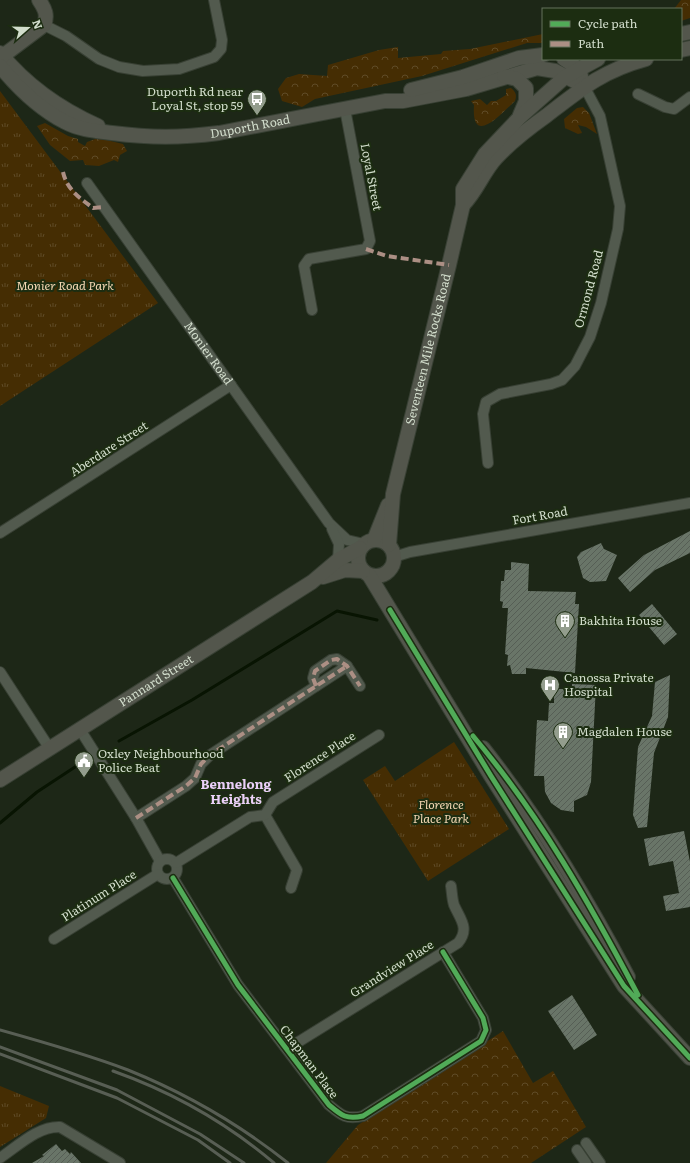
<svg xmlns="http://www.w3.org/2000/svg" width="690" height="1163" viewBox="0 0 690 1163" font-family="Literata,serif">
<style>
.grass{fill:url(#grass-tufts)}
.forest{fill:url(#forest-crowns)}
.lines{fill:none;stroke-linecap:round;stroke-linejoin:round}
.stream{stroke:#081402;stroke-width:3}
.building{fill:url(#building-hatch)}
.street-casing{stroke:#384034;stroke-width:12}
.secondary-casing{stroke:#384034;stroke-width:16}
.street{stroke:#525a4e;stroke-width:10}
.secondary{stroke:#53564c;stroke-width:14}
.rail{stroke:#585e54;stroke-width:3}
.quiet{stroke:#ac8f84;stroke-width:4;stroke-dasharray:8 4;stroke-linecap:butt}
.cycleway-casing{stroke:#1c2d11;stroke-width:8}
.cycleway{stroke:#51ab58;stroke-width:5}
.labels{text-anchor:middle;stroke-width:4;stroke-linejoin:round;paint-order:stroke}
.poi-label{font-size:12px;fill:#d2ddcc;stroke:#1c2d11;text-anchor:start}
.street-label{font-size:12px;fill:#d2ddcc;stroke:#1c2d11}
.park-label{font-size:12px;font-style:italic;fill:#f4d7b3;stroke:#1c2d11}
.neighbourhood-label{font-size:13px;font-weight:bold;fill:#ead0f7;stroke:#1c2d11}
</style>
<defs>
<pattern id="grass-tufts" width="24" height="20" patternUnits="userSpaceOnUse"><rect width="24" height="20" fill="#452d03"/><path d="M3 7l-1-3M5 7V3M7 7l1-3M15 17l-1-3M17 17v-4M19 17l1-3" fill="none" stroke="#5f4b27"/></pattern>
<pattern id="forest-crowns" width="20" height="18" patternUnits="userSpaceOnUse"><rect width="20" height="18" fill="#452d03"/><path d="M2 6a3 3 0 1 1 6 0M12 15a3 3 0 1 1 6 0" fill="none" stroke="#5f4b27"/></pattern>
<pattern id="building-hatch" width="6" height="6" patternUnits="userSpaceOnUse"><rect width="6" height="6" fill="#697568"/><path d="M-1 1l2-2M0 6l6-6M5 7l2-2" fill="none" stroke="#565e55"/></pattern>
</defs>
<rect width="100%" height="100%" fill="#1d2717"/>
<path class="grass" d="M0,91L158,303L0,406Z
M454,742L509,829L428,881L363,780L385,766L395,781Z
M0,1086L49,1106L46,1118L0,1147Z"/>
<path class="forest" d="M681,0H690V18L681,21V9H674Z
M543,34V43H527L422,76L315,99L302,107L282,101L278,89L286,78L299,74L327,76L328,65L379,50L398,47V58L441,54L443,51L470,49Z
M511,88C516,92 517,95 515,101C501,114 471,148 474,105L471,101L480,99L487,105L491,101H496L506,95V89Z
M583,107L589,113L597,134L586,127L578,125L582,133L578,134L565,128L564,119L577,108Z
M45,123L68,136L78,139V142L85,146L87,142L98,138L123,144L127,151L120,155L118,162L114,160L99,166L85,165L83,160L70,161L50,145L37,126Z
M503,1031L533,1083L553,1071L586,1127L531,1163H326L358,1125Z"/>
<g class="lines">
<path class="stream" d="M119,741L192,700L337,611L377,620
M0,823L37,792L78,765"/>
</g>
<path class="building" d="M690,531V553L655,570L630,592L618,578L644,555Z
M601,543L604,549L617,555L606,581L590,582L583,578L577,557L581,552Z
M511,562L529,564L528,591L576,592L575,604H579L575,673L526,668V674H512L510,665L507,666L508,655L505,654L508,608H502L503,602L500,601L501,581H504L505,570H511Z
M652,604L677,634L664,645L639,615Z
M670,675L668,717L654,753L647,827L638,828L633,815L638,747L652,716L655,682Z
M572,684L596,685L591,782L587,795L574,801V812L561,810L551,803L545,792L544,776H534L537,720L548,721L549,703H554V689H572Z
M684,831L690,862V907L666,911L663,896L679,893L673,861L649,866L644,839Z
M572,995L597,1035L574,1050L548,1011Z
M56,1144L62,1151L65,1149L70,1154L71,1152L81,1163H32L44,1156L42,1155Z"/>
<g class="lines">
<g class="street-casing">
<g id="street">
<path d="M44,25L66,36L99,59L119,67L143,71L179,69L214,57L221,49L222,40L214,0"/>
<path d="M638,94L665,107L674,109L690,97"/>
<path id="s1" d="M87,183L329,523L347,540L364,544"/>
<path d="M312,310L304,266L309,259L366,249L370,241L345,109"/>
<path d="M488,463L483,414L486,402L500,394L551,384L562,380L575,366L590,337L601,303L618,229L620,206L600,116L584,86"/>
<path d="M332,529L339,544L338,560"/>
<path d="M0,533L231,385"/>
<path d="M394,557L410,552L690,503"/>
<path d="M0,672L50,749"/>
<path d="M316,686L313,678L315,671L331,660L337,659L347,666L360,686"/>
<path d="M79,728L136,818L160,861"/>
<path d="M265,815L297,870L291,888"/>
<path d="M136,818L186,786L195,778L201,764L210,755L347,666"/>
<circle cx="167" cy="869" r="10"/>
<path d="M176,863L250,817L265,815L273,802L379,735"/>
<path d="M173,878L238,985L329,1105C341,1115 346,1120 363,1116L481,1041L486,1030L483,1018L443,952"/>
<path d="M54,939L158,874"/>
<path d="M287,1049L458,943C470,928 460,919 454,905C452,899 452,892 451,886"/>
<path d="M586,1143L600,1163"/>
<path d="M577,1150L586,1163"/>
<path d="M0,1158C18,1146 38,1126 60,1127L120,1163"/>
</g>
</g>
<g class="secondary-casing">
<g id="secondary">
<path d="M681,34L690,32"/>
<path d="M681,50L690,48"/>
<path d="M0,53C26,85 60,109 98,126"/>
<path d="M0,58L44,25C48,15 45,9 39,0"/>
<path d="M564,59L579,69L581,76"/>
<path id="s2" d="M0,66C18,88 40,109 65,122C80,130 96,131 112,133C151,138 180,138 219,133L385,101H403L466,89L537,68L555,71L584,86"/>
<path d="M504,76L517,79L526,88V101L520,115"/>
<path d="M411,90L463,77L519,58L543,55"/>
<path d="M463,205C477,191 483,172 496,158C511,142 529,128 546,116C581,89 602,71 646,59"/>
<circle cx="376" cy="558" r="18"/>
<path d="M374,540L388,505"/>
<path id="s3" d="M389,545L393,494L449,265L463,205V189L485,154L520,117L565,77L598,59"/>
<path d="M369,575L491,776L624,986L690,1058"/>
<path d="M323,577L345,570L363,571"/>
<path d="M483,748C539,819 586,897 628,977"/>
<path id="s4" d="M0,780L312,582L338,560L360,548"/>
</g>
</g>
<use href="#street" class="street"/>
<use href="#secondary" class="secondary"/>
<path class="rail" d="M0,1030C43,1042 86,1054 128,1070C185,1093 239,1124 288,1163
M0,1047L117,1090L200,1134L244,1163
M0,1054L117,1098L198,1140L230,1163
M113,1071C172,1092 227,1123 274,1163"/>
<path class="quiet" d="M63,172C67,190 80,198 93,208L103,207
M366,249L387,256L449,265
M316,686L313,678L315,671L331,660L337,659L347,666L360,686
M136,818L186,786L195,778L201,764L210,755L347,666"/>
<g class="cycleway-casing">
<path id="cycleway" d="M390,610L491,776L624,986L690,1058
M473,736C539,814 590,904 638,995
M173,878L238,985L329,1105C341,1115 346,1120 363,1116L481,1041L486,1030L483,1018L443,952"/>
</g>
<use href="#cycleway" class="cycleway"/>
</g>
<defs>
<g id="bus-pin" transform="scale(1)"><path d="M0 17L-7.5 6A9.5 9.5 0 1 1 7.5 6Z" fill="#939d8d" stroke="#1c2d11"/><path d="M-5-6H5V4H4V6H2V4H-2V6H-4V4H-5ZM-3.5-4V0h7V-4ZM-3.5 1.2v1.5H-2V1.2ZM2 1.2v1.5H3.5V1.2Z" fill="#fff"/></g>
<g id="building-pin" transform="scale(1)"><path d="M0 17L-7.5 6A9.5 9.5 0 1 1 7.5 6Z" fill="#939d8d" stroke="#1c2d11"/><path d="M-4-6H4V6H1V3H-1V6H-4ZM-2.5-4.3h1.7v1.8h-1.7ZM.8-4.3h1.7v1.8H.8ZM-2.5-1h1.7V.8h-1.7ZM.8-1h1.7V.8H.8Z" fill="#fff"/></g>
<g id="hospital-pin" transform="scale(1)"><path d="M0 17L-7.5 6A9.5 9.5 0 1 1 7.5 6Z" fill="#939d8d" stroke="#1c2d11"/><path d="M-5-5h3v3.5h4V-5h3V5h-3V1.5h-4V5h-3Z" fill="#fff"/></g>
<g id="civic-pin" transform="scale(1)"><path d="M0 17L-7.5 6A9.5 9.5 0 1 1 7.5 6Z" fill="#939d8d" stroke="#1c2d11"/><path d="M-.6-6.5H3V-4.5H.6V-3L4-1V1h2V6H-6V1h2V-1L-.6-3ZM-1.2 2.5V6h2.4V2.5Z" fill="#fff"/></g>
</defs>
<g fill-rule="evenodd">
<use href="#bus-pin" x="257" y="99"/>
<use href="#building-pin" x="565" y="621"/>
<use href="#hospital-pin" x="550" y="685"/>
<use href="#building-pin" x="563" y="732"/>
<use href="#civic-pin" x="84" y="761"/>
</g>
<g class="labels">
<g class="poi-label">
<text x="243" y="96" text-anchor="end">Duporth Rd near<tspan x="243" dy="14">Loyal St, stop 59</tspan></text>
<text x="579" y="625">Bakhita House</text>
<text x="564" y="682">Canossa Private<tspan x="564" dy="14">Hospital</tspan></text>
<text x="577" y="736">Magdalen House</text>
<text x="98" y="758">Oxley Neighbourhood<tspan x="98" dy="14">Police Beat</tspan></text>
</g>
<g class="street-label">
<text dy="4" stroke="none"><textPath href="#s2" startOffset="274">Duporth Road</textPath></text>
<text transform="translate(371 177) rotate(79)" y="4">Loyal Street</text>
<text transform="translate(589 289) rotate(-75)" y="4">Ormond Road</text>
<text dy="4" stroke="none"><textPath href="#s3" startOffset="200">Seventeen Mile Rocks Road</textPath></text>
<text dy="4" stroke="none"><textPath href="#s1" startOffset="209">Monier Road</textPath></text>
<text transform="translate(109 449) rotate(-33)" y="4">Aberdare Street</text>
<text transform="translate(540 516) rotate(-10)" y="4">Fort Road</text>
<text dy="4" stroke="none"><textPath href="#s4" startOffset="185">Pannard Street</textPath></text>
<text transform="translate(320 757) rotate(-33)" y="4">Florence Place</text>
<text transform="translate(99 896) rotate(-32)" y="4">Platinum Place</text>
<text transform="translate(392 969) rotate(-32)" y="4">Grandview Place</text>
<text transform="translate(309 1062) rotate(53)" y="4">Chapman Place</text>
</g>
<g class="park-label">
<text x="65" y="290">Monier Road Park</text>
<text x="441" y="809">Florence<tspan x="441" dy="14">Place Park</tspan></text>
</g>
<g class="neighbourhood-label">
<text x="236" y="789">Bennelong<tspan x="236" dy="15">Heights</tspan></text>
</g>
</g>
<rect x="542" y="8" width="140" height="52" fill="#1c2d11" stroke="#65735c"/>
<rect x="550" y="21" width="20" height="6" fill="#51ab58" stroke="#65735c"/>
<text x="578" y="28" font-size="12" fill="#d2ddcc">Cycle path</text>
<rect x="550" y="41" width="20" height="6" fill="#ac8f84" stroke="#65735c"/>
<text x="578" y="48" font-size="12" fill="#d2ddcc">Path</text>
<g transform="translate(28 28) rotate(70)" stroke="#1c2d11" stroke-width="3" paint-order="stroke">
<path d="M0-3L7 15L0 10L-7 15Z" fill="#d2ddcc"/>
<text y="-6" font-size="11" font-weight="bold" text-anchor="middle" fill="#d2ddcc">N</text>
</g>
</svg>
